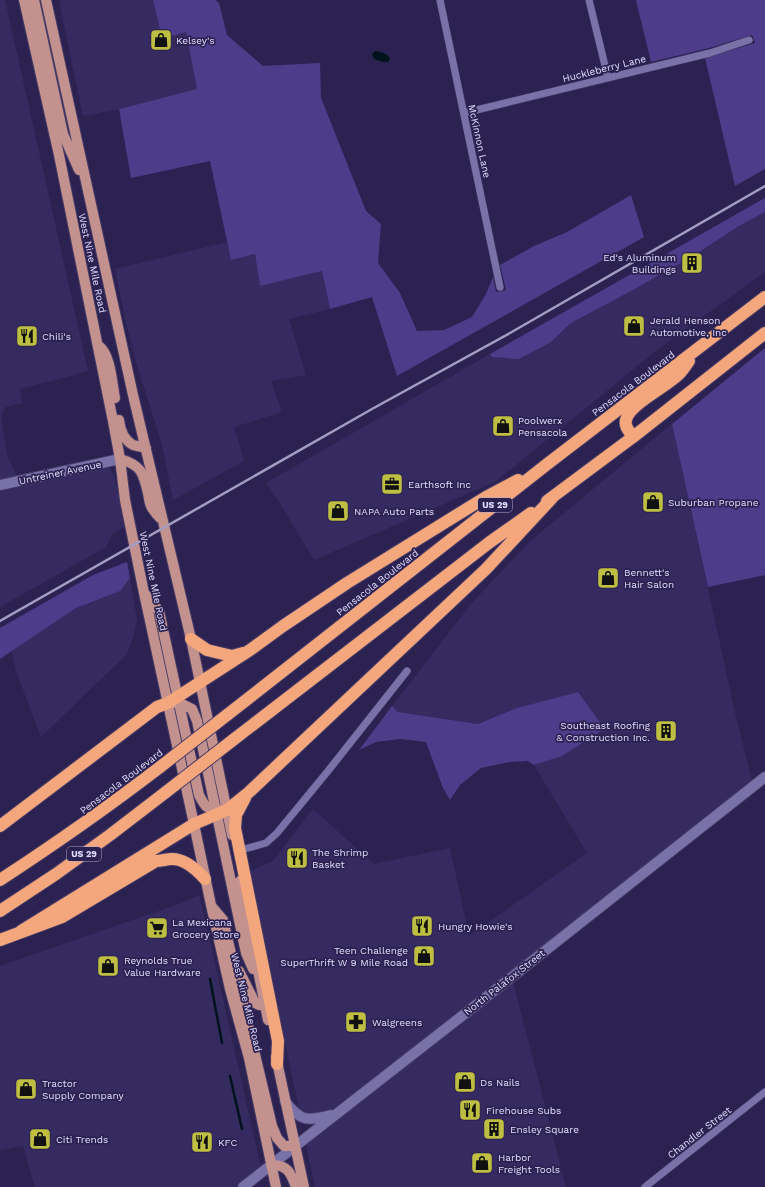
<svg xmlns="http://www.w3.org/2000/svg" width="765" height="1187" viewBox="0 0 765 1187" font-family="'Work Sans',sans-serif">
<style>
.built{fill:#362b60}
.green{fill:#4c3c8a}
.water{fill:#00131c}
.lines{fill:none;stroke-linecap:round;stroke-linejoin:round}
.stream{stroke:#00131c;stroke-width:2.5}
.street-casing{stroke:#473b66;stroke-width:8}
.secondary-casing{stroke:#473b66;stroke-width:12}
.primary-casing{stroke:#473b66;stroke-width:12}
.highway-casing{stroke:#473b66;stroke-width:14}
.street{stroke:#7972a9;stroke-width:7}
.secondary{stroke:#7972a9;stroke-width:10}
.primary{stroke:#c3928e;stroke-width:10}
.highway{stroke:#f4a77c;stroke-width:12}
.rail{stroke:#a39dc2;stroke-width:2.5}
.highway-bridge-casing{stroke:#473b66;stroke-width:14;stroke-linecap:butt}
.highway-bridge{stroke:#f4a77c;stroke-width:12}
.labels{text-anchor:middle;stroke-width:3.5;stroke-linejoin:round;paint-order:stroke}
.shield{fill:#2c2252;stroke:#aba6ca;stroke-width:1}
.shield-label{font-size:9px;font-weight:bold;fill:#e1defd}
.poi-label{font-size:10px;fill:#e1defd;stroke:#2c2252;text-anchor:start}
.street-label{font-size:10px;fill:#e1defd;stroke:#2c2252}
</style>
<rect width="100%" height="100%" fill="#2c2252"/>
<path class="built" d="M0,0H5L88,371L75,374V375L20,389L22,403L6,407L1,416L8,458L17,476L0,480Z
M65,0H153L162,39L186,32L197,89L119,109L83,116L59,1Z
M765,212V272L657,350L495,482L314,560L278,500L266,483L490,354L492,357L551,342L571,323L633,290L693,256L739,226Z
M227,242L231,260L255,254L260,286L322,271L330,309L289,319L306,375L271,381L282,412L234,427L244,461L173,500L162,445L136,362L126,323L115,269Z
M672,424L735,713L752,781L324,1118L300,1113L248,872L273,861L313,809L374,864L450,848L469,936L587,853L534,765L562,756L578,692L517,708L478,724L398,712L392,706L471,604L530,541Z
M108,466L114,475L126,526L113,533L106,547L0,607V489Z
M130,578L137,620L133,637L127,654L41,737L16,671L12,651L76,608L119,591Z
M199,895L203,910L261,1168L235,1187H35L23,1146L0,1150V966L179,904Z
M513,982L566,1187H315L306,1144L327,1127H331V1124Z"/>
<path class="green" d="M153,0H215L219,3L227,35L263,66L320,63L321,98L366,211L381,224L378,263L400,293L417,331L444,330L472,317L486,294L493,277L496,292L506,290L500,265L534,246L567,232L631,195L644,237L397,376L372,297L330,309L322,271L260,286L255,254L231,260L210,161L131,178L119,109L197,89L186,32L162,39Z
M636,0H765V169L735,186L705,58L755,43L752,35L709,48L651,62Z
M765,198V212L739,226L693,256L633,290L571,323L551,342L519,359L492,357L490,354Z
M765,348V575L708,587L672,424Z
M127,562L130,578L120,591L76,608L0,659V628L93,575Z
M578,692L604,728L601,731L562,756L534,765L528,761L509,762L481,768L460,785L450,800L443,788L426,742L400,739L376,742L359,750L392,706L398,712L478,724L517,708Z"/>
<path class="water" d="M375,51C381,52 388,53 390,59L388,62H383L374,59L372,54Z"/>
<g class="lines">
<path class="stream" d="M210,979L222,1043
M230,1076L242,1129"/>
<g class="street-casing">
<path id="street" d="M440,0L500,287
M589,0L608,78
M464,113L710,53L749,40
M237,851L266,843L277,833L328,771L407,671
M645,1187L765,1092"/>
</g>
<g class="secondary-casing">
<path id="secondary" d="M0,485L120,459
M285,1101C300,1122 308,1121 331,1115
M243,1187L508,980L765,777"/>
</g>
<g class="primary-casing">
<path id="primary" d="M24,0L59,155L113,421L120,459L125,500L144,593L194,824L211,905L230,989L249,1058L276,1187
M34,0L63,134L79,170
M46,0L133,395L191,639L232,835
M99,346C111,355 112,384 115,398
M119,420C120,429 124,440 133,445C137,446 142,447 146,448
M120,459C141,465 143,472 148,493C149,498 149,503 152,508C154,511 157,515 160,518
M145,594L159,611L199,795C205,807 207,810 221,810
M168,703H180L192,709L197,721L246,953L253,969
M240,881L268,1020
M212,907L223,920L272,1126L277,1138L284,1146H295
M239,971L255,1003L259,1005H265
M276,1057L304,1187
M271,1165C287,1164 291,1173 296,1187"/>
</g>
<g class="highway-casing">
<path id="highway" d="M633,437C630,432 624,427 626,420C629,404 668,386 679,374C683,370 686,365 689,361
M547,501L633,437L765,333
M191,639L207,650L215,652L232,656L243,653
M227,715L546,465L765,297
M233,740L490,542L531,513
M245,798L236,815L235,828L278,1041L277,1064
M0,826L157,707L168,703L250,650L283,626L347,583L486,497L518,480
M0,880C55,844 108,807 160,767
M0,911L56,874L110,835L166,792
M21,931L194,824L227,810L247,794L486,569L553,497
M0,940L62,917L156,861C161,861 167,859 172,859C185,859 197,870 205,879"/>
</g>
<use href="#street" class="street"/>
<use href="#secondary" class="secondary"/>
<use href="#primary" class="primary"/>
<use href="#highway" class="highway"/>
<path class="rail" d="M0,621L372,409L510,333L765,186"/>
<g class="highway-bridge-casing">
<path id="highway-bridge" d="M160,767L227,715
M166,792L233,740"/>
</g>
<use href="#highway-bridge" class="highway-bridge"/>
</g>
<defs>
<g id="shop-square" transform="scale(1.15)"><rect x="-9" y="-9" width="18" height="18" rx="4" fill="#bebf42" stroke="#2c2252"/><path d="M-5-2.5h2.3a2.7 3.5 0 0 1 5.4 0H5L5.5 6h-11ZM-1.5-2.5h3a1.5 2.3 0 0 0-3 0Z" fill="#111"/></g>
<g id="building-square" transform="scale(1.15)"><rect x="-9" y="-9" width="18" height="18" rx="4" fill="#bebf42" stroke="#2c2252"/><path d="M-4-6H4V6H1V3H-1V6H-4ZM-2.5-4.3h1.7v1.8h-1.7ZM.8-4.3h1.7v1.8H.8ZM-2.5-1h1.7V.8h-1.7ZM.8-1h1.7V.8H.8Z" fill="#111"/></g>
<g id="restaurant-square" transform="scale(1.15)"><rect x="-9" y="-9" width="18" height="18" rx="4" fill="#bebf42" stroke="#2c2252"/><path d="M-5-6h1v4h1v-4h1v4h1v-4h1v5L-1.5 .5V6h-2V.5L-5-1ZM5-6V6H3V1.5H1.5Q1.5-4 5-6Z" fill="#111"/></g>
<g id="office-square" transform="scale(1.15)"><rect x="-9" y="-9" width="18" height="18" rx="4" fill="#bebf42" stroke="#2c2252"/><path d="M-6-3h4V-5.5h4V-3h4V5H-6ZM-1-4.5V-3h2v-1.5ZM-6 0V1H6V0Z" fill="#111"/></g>
<g id="supermarket-square" transform="scale(1.15)"><rect x="-9" y="-9" width="18" height="18" rx="4" fill="#bebf42" stroke="#2c2252"/><path d="M-6-5.5h2.5l.6 2H6L4.5 2H-2.5L-4.4-4H-6ZM-1.5 3.2a1.3 1.3 0 1 0 .1 0ZM3 3.2a1.3 1.3 0 1 0 .1 0Z" fill="#111"/></g>
<g id="pharmacy-square" transform="scale(1.15)"><rect x="-9" y="-9" width="18" height="18" rx="4" fill="#bebf42" stroke="#2c2252"/><path d="M-2-6h4v4h4v4h-4v4h-4v-4h-4v-4h4Z" fill="#111"/></g>
</defs>
<g fill-rule="evenodd">
<use href="#shop-square" x="161" y="40"/>
<use href="#building-square" x="692" y="263"/>
<use href="#shop-square" x="634" y="326"/>
<use href="#restaurant-square" x="27" y="336"/>
<use href="#shop-square" x="503" y="426"/>
<use href="#office-square" x="392" y="484"/>
<use href="#shop-square" x="653" y="502"/>
<use href="#shop-square" x="338" y="511"/>
<use href="#shop-square" x="608" y="578"/>
<use href="#building-square" x="666" y="731"/>
<use href="#restaurant-square" x="297" y="858"/>
<use href="#restaurant-square" x="422" y="926"/>
<use href="#supermarket-square" x="157" y="928"/>
<use href="#shop-square" x="424" y="956"/>
<use href="#shop-square" x="108" y="966"/>
<use href="#pharmacy-square" x="356" y="1022"/>
<use href="#shop-square" x="465" y="1082"/>
<use href="#shop-square" x="26" y="1089"/>
<use href="#restaurant-square" x="470" y="1110"/>
<use href="#building-square" x="494" y="1129"/>
<use href="#shop-square" x="40" y="1139"/>
<use href="#restaurant-square" x="202" y="1142"/>
<use href="#shop-square" x="482" y="1163"/>
</g>
<g class="labels">
<g class="shield">
<rect x="478" y="498" width="34" height="14" rx="3"/>
<rect x="67" y="847" width="34" height="14" rx="3"/>
</g>
<g class="shield-label">
<text x="495" y="508">US 29</text>
<text x="84" y="857">US 29</text>
</g>
<g class="poi-label">
<text x="176" y="44">Kelsey's</text>
<text x="676" y="261" text-anchor="end">Ed's Aluminum<tspan x="676" dy="12">Buildings</tspan></text>
<text x="650" y="324">Jerald Henson<tspan x="650" dy="12">Automotive, Inc</tspan></text>
<text x="42" y="340">Chili's</text>
<text x="518" y="424">Poolwerx<tspan x="518" dy="12">Pensacola</tspan></text>
<text x="408" y="488">Earthsoft Inc</text>
<text x="668" y="506">Suburban Propane</text>
<text x="354" y="515">NAPA Auto Parts</text>
<text x="624" y="576">Bennett's<tspan x="624" dy="12">Hair Salon</tspan></text>
<text x="650" y="729" text-anchor="end">Southeast Roofing<tspan x="650" dy="12">&amp; Construction Inc.</tspan></text>
<text x="312" y="856">The Shrimp<tspan x="312" dy="12">Basket</tspan></text>
<text x="172" y="926">La Mexicana<tspan x="172" dy="12">Grocery Store</tspan></text>
<text x="438" y="930">Hungry Howie's</text>
<text x="408" y="954" text-anchor="end">Teen Challenge<tspan x="408" dy="12">SuperThrift W 9 Mile Road</tspan></text>
<text x="124" y="964">Reynolds True<tspan x="124" dy="12">Value Hardware</tspan></text>
<text x="372" y="1026">Walgreens</text>
<text x="480" y="1086">Ds Nails</text>
<text x="42" y="1087">Tractor<tspan x="42" dy="12">Supply Company</tspan></text>
<text x="486" y="1114">Firehouse Subs</text>
<text x="510" y="1133">Ensley Square</text>
<text x="56" y="1143">Citi Trends</text>
<text x="218" y="1146">KFC</text>
<text x="498" y="1161">Harbor<tspan x="498" dy="12">Freight Tools</tspan></text>
</g>
<g class="street-label">
<text transform="translate(604 68) rotate(-14)" y="4">Huckleberry Lane</text>
<text transform="translate(480 141) rotate(78)" y="4">McKinnon Lane</text>
<text transform="translate(93 263) rotate(78)" y="4">West Nine Mile Road</text>
<text transform="translate(633 383) rotate(-37)" y="4">Pensacola Boulevard</text>
<text transform="translate(60 472) rotate(-12)" y="4">Untreiner Avenue</text>
<text transform="translate(154 581) rotate(78)" y="4">West Nine Mile Road</text>
<text transform="translate(377 582) rotate(-38)" y="4">Pensacola Boulevard</text>
<text transform="translate(121 781) rotate(-37)" y="4">Pensacola Boulevard</text>
<text transform="translate(504 982) rotate(-38)" y="4">North Palafox Street</text>
<text transform="translate(247 1002) rotate(76)" y="4">West Nine Mile Road</text>
<text transform="translate(699 1132) rotate(-38)" y="4">Chandler Street</text>
</g>
</g>
</svg>
